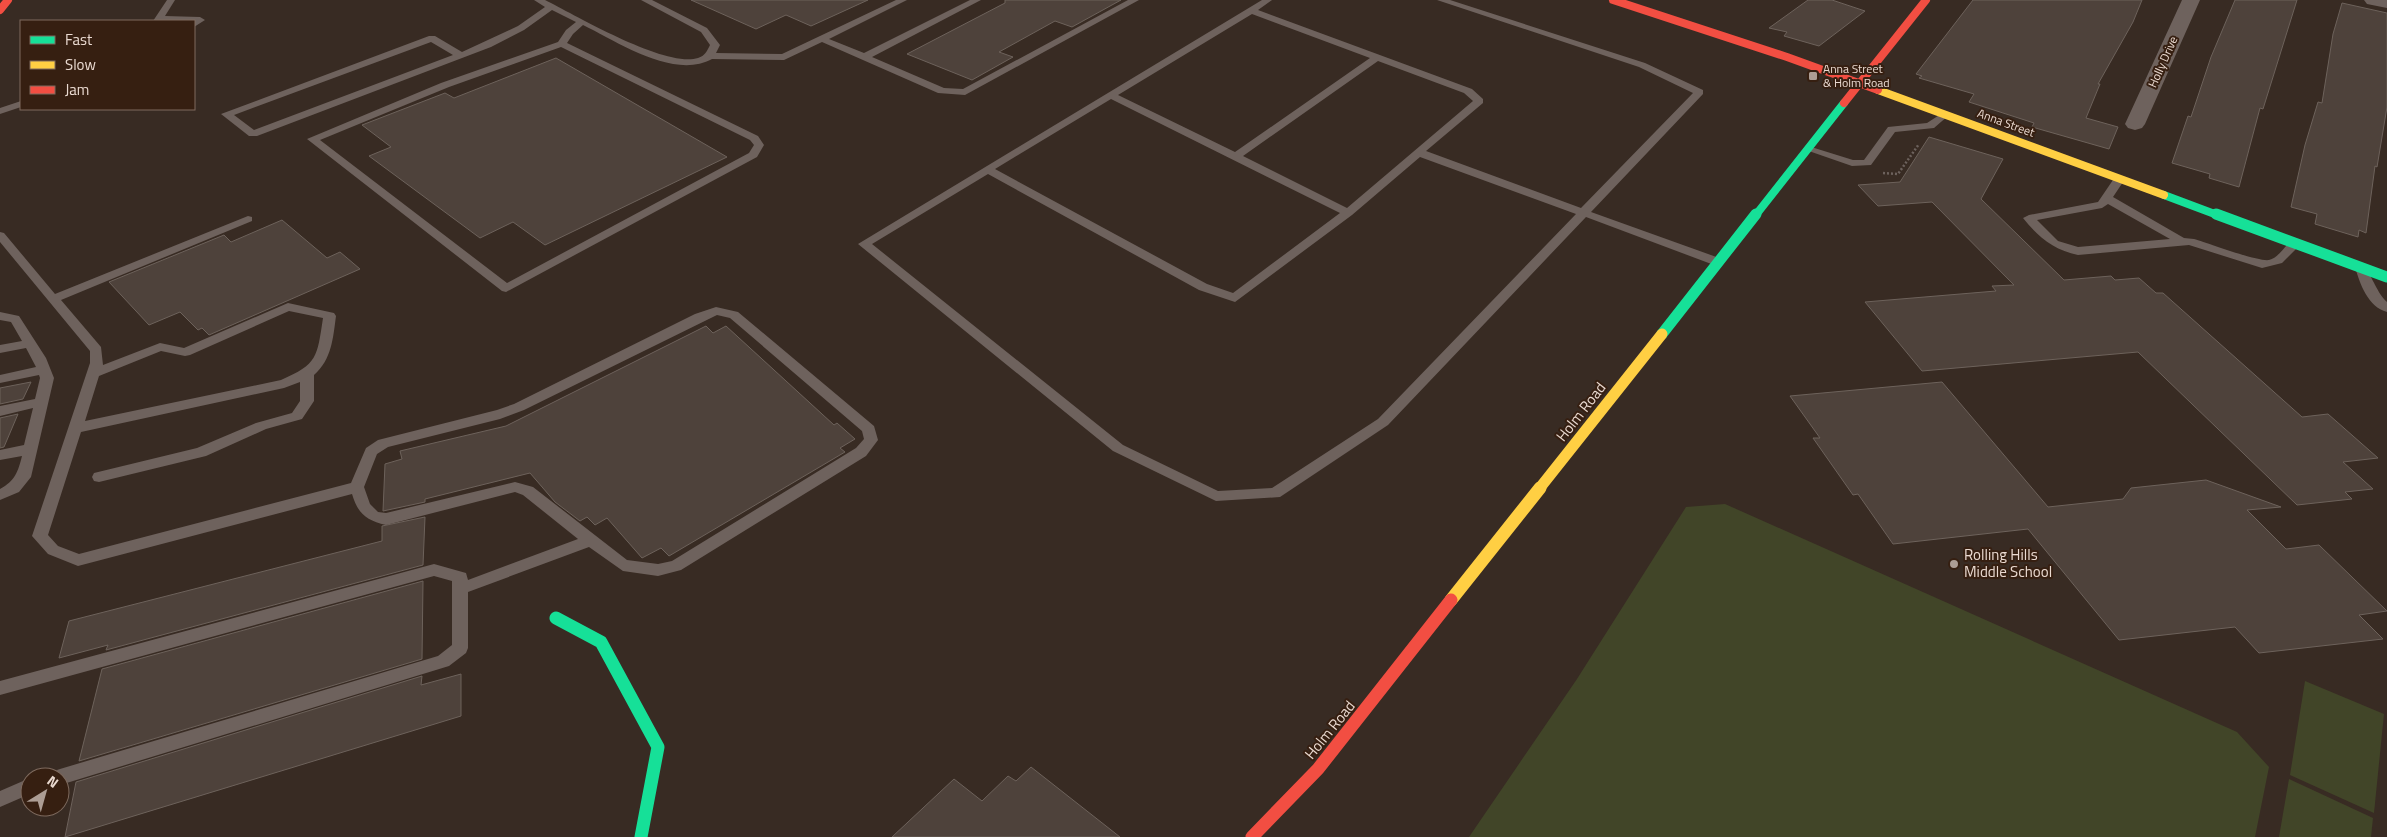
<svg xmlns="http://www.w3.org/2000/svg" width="2387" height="837" viewBox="0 0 2387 837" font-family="'Titillium Web',sans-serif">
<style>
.green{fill:#414528}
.building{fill:#4e423b;stroke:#6d625b}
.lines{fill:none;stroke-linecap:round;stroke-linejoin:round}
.path{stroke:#6d625d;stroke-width:2.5;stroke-dasharray:2 2;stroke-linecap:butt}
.lane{fill:#6e625d;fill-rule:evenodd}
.street{fill:#6e625d;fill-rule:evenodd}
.fast-far2{stroke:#16e098;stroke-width:8}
.fast-far1{stroke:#16e098;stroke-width:11}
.fast{stroke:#16e098;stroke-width:13}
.slow-far2{stroke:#ffcf43;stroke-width:8}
.slow-far1{stroke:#ffcf43;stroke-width:11}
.slow{stroke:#ffcf43;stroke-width:13}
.jam-far1{stroke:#f24e42;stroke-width:8}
.jam{stroke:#f24e42;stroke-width:13}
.poi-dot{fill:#ac9d94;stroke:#361f11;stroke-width:2}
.labels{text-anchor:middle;stroke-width:4;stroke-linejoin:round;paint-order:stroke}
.far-street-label{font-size:12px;fill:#eadad1;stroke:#361f11}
.far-poi-label{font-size:12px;fill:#eadad1;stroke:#361f11;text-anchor:start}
.street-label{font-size:15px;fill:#eadad1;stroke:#361f11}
.poi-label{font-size:15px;fill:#eadad1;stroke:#361f11;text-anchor:start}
</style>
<rect width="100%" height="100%" fill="#382b23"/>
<path class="green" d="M1725,504L2237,732L2269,767L2255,837H1469L1577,679L1686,507Z
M2305,681L2384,714L2374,813L2290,775Z
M2289,779L2373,818L2371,837H2279Z"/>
<path class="building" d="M691,0H868L811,26L786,15L756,29Z
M1005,0H1121L1072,27L1055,21L999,52L1013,57L972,80L907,54L1005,3Z
M1808,0H1832L1865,11L1819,46L1784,36L1787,32L1769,28Z
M1973,0H2142L2133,22L2098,84H2100L2086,118L2118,127L2109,149L2032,127L2034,123L1969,102L1974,94L1919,78L1922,76L1916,74Z
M2235,0H2297L2263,109L2260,108L2239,187L2209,178L2210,174L2172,163L2188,116L2191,117L2211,57Z
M2342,3L2387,13V107L2377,167L2375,166L2366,233L2359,230L2358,237L2315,224L2317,214L2291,207L2305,145L2318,102L2322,103L2333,34Z
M556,58L727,157L545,245L513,222L480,238L369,156L391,147L362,125L445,93L454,98Z
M1929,137L2003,159L1981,199L2064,280L2111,276L2115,280L2139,278L2156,293H2163L2302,417L2328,414L2378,458L2343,462L2373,489L2345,492L2352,499L2297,505L2138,352L1922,371L1865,302L1996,291L1992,286L2014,285L1932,202L1878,206L1858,185L1900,182Z
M282,220L327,258L340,252L360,269L209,335L202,328L198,330L180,312L149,325L109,282L224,235L231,242Z
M706,326L713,333L726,326L834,425L837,423L855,439L840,448L845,452L669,556L661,548L642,558L607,518L595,525L587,517L580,521L555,502L530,473L425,499V502L383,511L385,464L402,459L400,451L506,426Z
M31,382L23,399L0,404V388Z
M1942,382L2048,507L2123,499L2131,488L2206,480L2281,507L2247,510L2286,549L2319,545L2387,611L2359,615L2383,639L2259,653L2235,627L2119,640L2028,529L1893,544L1858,494L1853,495L1813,438H1820L1790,396Z
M18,414L4,447L0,448V418Z
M425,517L423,565L106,650L108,645L59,658L69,621L382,541V526Z
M423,581L422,659L79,761L102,669Z
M461,674V716L65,837L76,782L422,676L421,685Z
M1031,767L1120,837H892L954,779L982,801L1008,776L1016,781Z"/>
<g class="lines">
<path class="path" d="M1883,173L1898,174L1919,144"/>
<path class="lane" d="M167,0H175L165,16L200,17L205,20L194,27V21H153Z
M534,0H545C577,16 665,68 698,58C705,56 707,51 710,45L701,32L641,0H652L707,28L720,45L716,53L782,54L896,0H907L829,39L864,53L970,0H981L872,57L944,88L963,89L1128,0H1139L965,95L938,93L822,42L784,60L712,59C674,80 618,42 583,25L573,34L567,43L758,136L764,145L757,157L506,292L502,291L307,139L441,83L558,42L566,30L576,22L552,10L524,30L491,47L257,136H249L221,114L429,36H435L462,52L518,26L545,7ZM431,42L453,55L254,130L234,115ZM561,47L750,140L754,145L749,153L507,283L320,140L449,87Z
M1262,0H1272L1258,10L1472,89L1483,99V103L1426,151L1581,208L1693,93L1639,67L1437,0H1450L1645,63L1703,90V94L1591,212L1722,259L1724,262L1718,266L1714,265L1586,217L1388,425L1280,497L1216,501L1113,451L858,244ZM1252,14L1370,58L1235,152L1118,95ZM1378,61L1464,93L1473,101L1347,208L1243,156ZM1111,99L1340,213L1233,293L1207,284L995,169ZM1420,157L1576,214L1378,419L1272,488L1218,491L1123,445L872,244L988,174L1199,290L1235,302L1352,215Z
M21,101V107L0,114V108Z
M1944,112L1949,115L1934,128L1895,132L1871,165L1852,166L1803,149L1808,146L1853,160H1864L1888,127L1927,123Z
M2119,176L2125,179L2113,197L2184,238L2194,239C2208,243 2258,262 2269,260C2281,257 2285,242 2296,239L2302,243L2282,263L2262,268L2189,245L2078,255C2054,250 2038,237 2023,218L2029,215L2098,202L2115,177ZM2108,204L2170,239L2078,247L2058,241L2037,220L2102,208Z
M248,216L252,217V221L61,300L101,347L103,365L160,343L184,348L288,303L334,313L336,316C333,338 332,359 314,375V401L302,419L266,429L206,456L99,482L94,481L92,477L94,473L197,448L256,423L292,413L300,401V382L284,388L81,432L48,535L58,546L79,554L351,483L366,448L378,440L497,410L514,404L695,314L716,307L738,312L874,426L878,440L866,456L681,570L658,576L623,571L589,547L468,592V648L466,653L449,666L60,785V777H51L54,771L60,769L438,656L452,645V581L434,576L0,695V681L434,564L466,573L468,580L578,539L523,495L515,492L386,525C366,520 358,514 352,494L78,566L48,554L32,536L90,363V351L0,242V232L4,233L55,294ZM289,311L323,318C317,357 318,364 281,380L85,421L99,376L161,351L185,356L190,355ZM717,315L730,318L862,431L864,439L856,448L672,561L658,564L627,560L533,487L515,482L386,513L378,512L370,504L364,487L377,454L388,447L500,419L524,410Z
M2361,263C2368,265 2376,293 2387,302V312C2368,307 2360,284 2355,267Z
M0,312L19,316L46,358L54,378L31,477L19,492L0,500V489C15,481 18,472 22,456L0,460V450L24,445L33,408L0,416V406L35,399L40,378L39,375L0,383V375L36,367L26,348L0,353V345L22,341L11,322L0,320Z
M30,778V794L0,807V791Z"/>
<path class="street" d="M2182,0H2200L2145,124L2142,128L2135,130L2128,128L2125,124Z
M2364,0H2387V8L2367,4Z"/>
<path class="fast-far2" d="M2164,195L2220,216
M1755,216L1844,103"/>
<path class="fast-far1" d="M2216,214L2387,277
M1662,334L1756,214"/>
<path class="fast" d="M556,618L601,642L658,747L641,837"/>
<path class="slow-far2" d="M1878,90L2164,195"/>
<path class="slow-far1" d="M1539,489L1662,334"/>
<path class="slow" d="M1451,600L1540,488"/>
<path class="jam-far1" d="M1613,0L1787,57L1878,90
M0,10L8,0
M1844,103L1926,0"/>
<path class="jam" d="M1252,837L1318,769L1451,600"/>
</g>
<g class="poi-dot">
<rect x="1808" y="71" width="10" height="10" rx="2.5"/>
<circle cx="1954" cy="564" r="5"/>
</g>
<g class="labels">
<g class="far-street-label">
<text transform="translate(2163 62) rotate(-66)" y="4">Holly Drive</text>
<text transform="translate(2006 123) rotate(20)" y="4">Anna Street</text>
</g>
<g class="far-poi-label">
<text x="1823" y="73">Anna Street<tspan x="1823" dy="14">&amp; Holm Road</tspan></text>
</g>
<g class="street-label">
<text transform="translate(1581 412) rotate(-52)" y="5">Holm Road</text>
<text transform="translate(1330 730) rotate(-51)" y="5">Holm Road</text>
</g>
<g class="poi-label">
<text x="1964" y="560">Rolling Hills<tspan x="1964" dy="17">Middle School</tspan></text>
</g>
</g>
<rect x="20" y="20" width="175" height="90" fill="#361f11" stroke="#7e6a5e"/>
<rect x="30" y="36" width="25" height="8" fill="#16e098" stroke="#7e6a5e"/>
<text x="65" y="45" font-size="15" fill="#eadad1">Fast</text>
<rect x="30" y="61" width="25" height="8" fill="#ffcf43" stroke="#7e6a5e"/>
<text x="65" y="70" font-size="15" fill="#eadad1">Slow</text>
<rect x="30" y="86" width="25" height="8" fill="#f24e42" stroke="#7e6a5e"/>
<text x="65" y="95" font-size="15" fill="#eadad1">Jam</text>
<g transform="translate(45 792) rotate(37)"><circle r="24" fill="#361f11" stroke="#7e6a5e"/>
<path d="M0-4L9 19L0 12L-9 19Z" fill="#ac9d94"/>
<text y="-8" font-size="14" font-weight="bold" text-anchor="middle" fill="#eadad1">N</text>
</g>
</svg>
